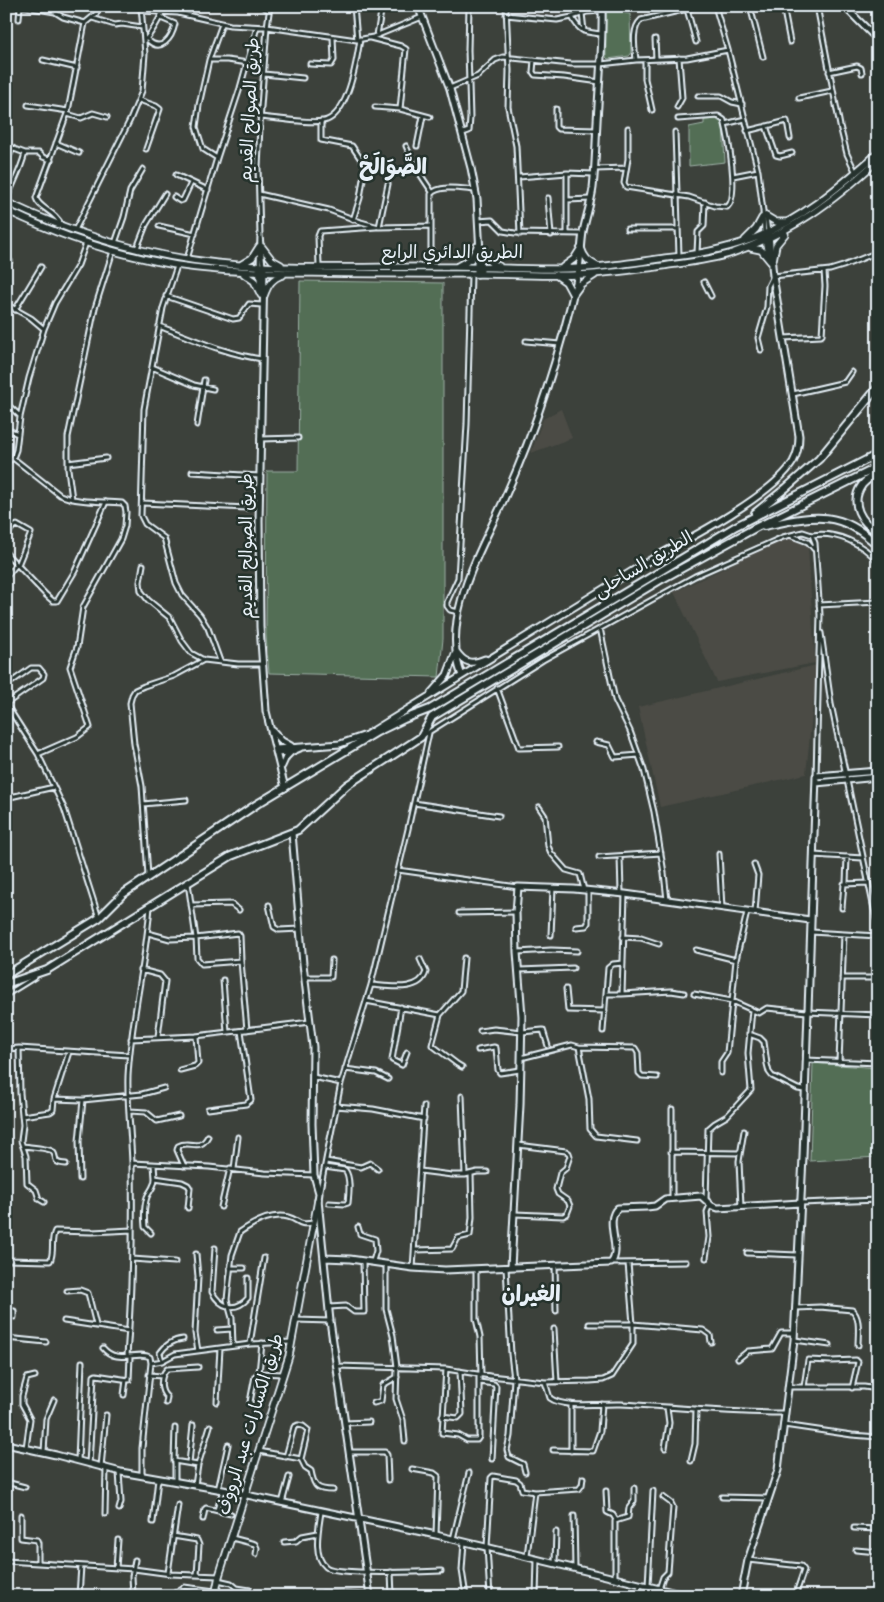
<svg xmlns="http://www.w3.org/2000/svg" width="884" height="1602" viewBox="0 0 884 1602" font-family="Mynerve,'Playpen Sans Arabic',sans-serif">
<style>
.built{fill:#4b4b45}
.green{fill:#526e55;stroke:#9db0a6}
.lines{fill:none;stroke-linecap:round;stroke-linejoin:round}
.street-casing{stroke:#e8f1f8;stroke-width:7}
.secondary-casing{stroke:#e8f1f8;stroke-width:9}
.primary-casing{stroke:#e8f1f8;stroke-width:9}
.highway-casing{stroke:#e8f1f8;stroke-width:10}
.street{stroke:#26332d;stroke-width:3}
.secondary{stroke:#26332d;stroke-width:5}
.primary{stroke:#26332d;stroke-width:5.5}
.highway{stroke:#26332d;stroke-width:6}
.labels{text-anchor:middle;stroke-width:5;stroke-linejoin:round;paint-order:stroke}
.street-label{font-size:18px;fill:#e8f1f8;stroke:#26332d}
.district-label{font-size:22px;font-weight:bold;fill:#e8f1f8;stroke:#26332d}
</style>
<rect width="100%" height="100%" fill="#3c413b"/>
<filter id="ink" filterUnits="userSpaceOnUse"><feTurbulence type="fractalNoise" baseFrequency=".02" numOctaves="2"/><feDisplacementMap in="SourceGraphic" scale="10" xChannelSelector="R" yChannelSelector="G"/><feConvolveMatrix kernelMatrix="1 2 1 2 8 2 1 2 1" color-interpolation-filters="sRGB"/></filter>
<g filter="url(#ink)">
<path class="built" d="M561,409L572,438L531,453L543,419Z
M788,537L808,546L815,663L717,682L674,592L729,566L750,553Z
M817,665L806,774L660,807L638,707Z"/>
<path class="green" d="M605,6H617L618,10H624V13L630,14L631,54L629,56L608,59L606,57Z
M716,119L723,124L725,162L689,166V127L704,124V120Z
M300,281L443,283V639L439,677L269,673L266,636L267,471H298Z
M813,1063L878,1068V1157L810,1161Z"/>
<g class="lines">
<g class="street-casing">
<path id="street" d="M20,6L55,12L63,17L85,23
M261,6L269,10
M354,6L357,40
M506,6L509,71L508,107L516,146L520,234
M715,6L728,50L758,171L763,211L764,234
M750,6L763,57
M783,6L790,42
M817,6L840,126L847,154L856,173
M687,9L696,42
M141,11L178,13L230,25L267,27L357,40L373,37L422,17
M582,13L584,31
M506,15L557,20L572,17L587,12L602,11
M572,17C580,33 585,32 601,34
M92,18L115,25L122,24L142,27
M19,19L20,6
M377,35L382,6
M370,38L401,46L406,49L400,109
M146,39C151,33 163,15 164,6
M147,39C161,54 172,38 175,24L161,18
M655,39L656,59
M43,60L77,68
M209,60H227L248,63
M534,60L533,72L535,75L564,77L600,82
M636,60C635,48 631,29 641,20L700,6
M645,60V79L652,110
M310,64L331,65L334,60L333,37
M829,72L857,66L861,68L862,73
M264,74L303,78
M450,88L478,76L495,60L503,57L571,64H601L636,60L687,58L728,50
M698,96H721L732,102L742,104
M799,98L832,91
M139,100L156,106L160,109L146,149
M28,105L68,111
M375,107L400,109L430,117
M677,107L682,98L679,58
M556,109V127L558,129L596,130
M67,114L81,118L93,113L107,117
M260,117C274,118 316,125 327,120C349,111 357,60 360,39
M321,121V140L352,146L360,158
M725,124L745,119
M766,126L776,155L780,156L792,153
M628,128V159L624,183L626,187L689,197L715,206L727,207C740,198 728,136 724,120L718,116L678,119
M747,131L787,121L790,138
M675,132L679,256
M463,133L469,131L470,118L468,50L469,6
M56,143L79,153
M6,146L25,153
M406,146L416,168L432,192
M417,146L423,116
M217,158L203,149L196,127L199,105L209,60L222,24
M6,163L13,148
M595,169L626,168
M567,173V234
M176,175L208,190
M733,176L758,171
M519,177L567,173L594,174
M259,194L329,210L361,222L379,227L430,226
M174,197L180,201L183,200L191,183
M548,198L551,235
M567,200L591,199
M6,201C12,185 21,170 25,153H39L43,157L51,160
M766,216L768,232
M353,220L360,198L363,179
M478,221L492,220L503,231L515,233L582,234
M6,223L12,213
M62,226C55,210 39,209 36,198L68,111L85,23L96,14L100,6
M159,226L195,234
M379,227L388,184
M627,229H677
M75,230L130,120L142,91L145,54L141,6
M115,243L124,217L130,191L143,169
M137,248L146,225L165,194
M697,253L698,232L704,226L705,202
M187,259L217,158L240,88L257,27
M177,266L163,308L144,409L141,516L145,524L164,538L176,583L182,595L200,615L208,628L220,661
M259,266L260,235
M263,266L260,235L258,167L261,107L267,27L270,6
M319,266L318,236L320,231L376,227
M431,266V194C439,184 463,189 475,190
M6,267L10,261
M704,282L711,296
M166,296L233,319L239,318L249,304L262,305
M6,304L31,318L44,329
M15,310L41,267
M159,326C193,339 226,354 262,359
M784,338L821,336L822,335L825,286L824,271
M526,341L560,344
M761,350L758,338L767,307L768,286L773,276L830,270L843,266L878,252
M152,367L194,385L213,389
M793,394L845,382L852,372
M6,403L20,416
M197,425L204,380
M6,429L18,434
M260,439L298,438
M13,458L60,495C79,503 102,501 122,503L125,506L126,512L125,526L121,539L83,607L77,647L70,667L90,727L77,737L38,754
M6,463L13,458L16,450L20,417L29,378L44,329L55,303L78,265L86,243
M68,463L106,458
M192,472L260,476
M72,499L68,469V437L95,308L113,251
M143,503L247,508
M812,535C835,531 863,543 878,562
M792,536L808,542L814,549
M6,537L12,528L17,525L31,533L18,565
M6,553L46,595L53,601H57L75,571L106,502
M143,565L140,582L141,591L148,600L170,618L182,641L191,653L204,660L238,664H262
M6,577L17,564
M819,605L878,602
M459,612L450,610L447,606V602L458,578L467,424L471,275
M600,628L615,700L630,731L644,770L654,812L664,873L667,900
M821,633L831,704L878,928
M6,686L31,668H39L44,674L43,678L6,704
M497,688L519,748L558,747
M6,704L38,754L64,808L99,918
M424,735L543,660L695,576L783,537L803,532L812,535L815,543L820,615L816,776
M596,742L609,745L615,757L639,755
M6,798L54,787
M414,803L499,816
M143,804L186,800
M539,807L545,816L548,846L551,853L566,870L580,874L584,890
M719,854L722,908
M813,855L863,858
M620,856L621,893
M599,857L661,853
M754,864L758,875L755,912
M398,870L518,887
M148,876L142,786L134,744L130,703L132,695L135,690L144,686L174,676L204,660
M846,883L847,857
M191,905L231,904L239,910
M269,905L274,927L279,930L300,929
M842,908L844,884L868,883
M459,913L516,912
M576,927L586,926L588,923V891
M811,932L878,936
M148,933L170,939L196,938L197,958L202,964L241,961L240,936L238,933L196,938L188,883
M551,935L553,888
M623,937L641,938L659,944
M696,950L736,960
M518,952L551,950L577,951
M241,961L247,1030
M141,970L160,975L165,981L158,1037
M519,970L573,968
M305,977H331L332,960
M842,978H878
M223,980L227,1032
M371,985C388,986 420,993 426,972L420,959
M566,989L568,1010L605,1011
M607,994H622L625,894
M622,994L671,991L684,993
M694,994L732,1001L759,1013L767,1008L807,1012L878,1015
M6,995L35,977
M366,1001L440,1015
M401,1007L392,1060L402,1065L407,1052
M480,1031L494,1029L522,1032L543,1030L548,1046
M603,1031L608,968L613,964L623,963
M749,1034L760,1038L764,1042L767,1064L769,1072L772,1076L798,1089L804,1090
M131,1039L196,1036L310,1022
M579,1047L635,1048L638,1053L639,1073L642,1076L657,1077
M19,1048L20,1093L23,1125L21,1141L26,1156L27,1183L36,1190L39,1199L44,1202
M6,1049L19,1048L129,1055
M478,1050L494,1047L496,1048L498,1070L500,1073L520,1070
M521,1058L572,1045L579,1047L589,1099L590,1129L596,1136L637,1141
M806,1060L878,1063
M839,1062L844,934
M462,1067L457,1064L432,1045L440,1015L461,991L464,958
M345,1069L376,1073L388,1079
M180,1070L195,1066L198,1063L196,1036
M721,1073V1062L727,1053L736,960L747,912
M313,1077L341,1083
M54,1099L69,1052
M336,1106L373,1109L424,1119
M208,1109L246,1104L251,1100L241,1031
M130,1111L146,1112L157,1121L179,1116
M22,1116L50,1112L53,1110L54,1099L83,1100
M23,1146C29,1147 48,1148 52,1151C59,1157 50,1163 66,1164
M671,1152L740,1153
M326,1161L361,1167L370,1163L378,1169
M132,1163L209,1167L265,1173L314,1175
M154,1165L155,1178L182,1182L188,1185L190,1188L188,1208
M184,1166L177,1150L178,1146C191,1139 199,1153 208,1136
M325,1167L345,1170C351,1177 349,1194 348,1203L345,1204L329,1203
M234,1169L238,1137
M420,1171L452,1175H465L462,1096
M465,1175L477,1172H487
M80,1179L79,1141L83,1100L142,1094L164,1088
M320,1190L341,1083L371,985L408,829L429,733
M672,1198V1109
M706,1200L708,1129L715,1123L727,1116L751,1090L748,1053L752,1010
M801,1203L878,1200
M221,1207L230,1168
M741,1207L739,1161L744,1131
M515,1214L563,1216L567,1214L570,1206L568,1201L558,1194L556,1189L560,1173L566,1168L570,1156L569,1153L566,1151L518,1145
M358,1227L360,1234L375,1239L376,1251L373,1261
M151,1233L145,1227C144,1217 144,1206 147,1197C150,1190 155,1187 155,1178
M215,1248L212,1292C220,1307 235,1313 248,1298V1278
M415,1250L452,1249L458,1238L470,1235L472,1217L471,1174
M747,1253L797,1255
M196,1254L198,1277L195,1333L198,1351
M706,1258L709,1237L707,1212L710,1205
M132,1259L175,1262
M6,1260L50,1261C55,1252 50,1240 55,1231L92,1232L132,1230
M612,1263L686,1262
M628,1263L633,1324L703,1330L710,1335L711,1342
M386,1264V1309L393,1336L397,1367L396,1399L403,1420L405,1441
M555,1265L556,1311
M230,1268H244
M413,1268L424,1106
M506,1268L511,1354L514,1379L510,1436L507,1450L509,1457L523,1464L525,1472
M476,1269V1319L480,1337L481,1375
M67,1291L80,1290L88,1293L96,1325
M329,1307L346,1306L354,1312H364L363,1261
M796,1308L820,1307L852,1310C861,1317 858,1334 858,1345
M6,1310L14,1311V1317
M296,1320L330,1321
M64,1321L129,1331
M554,1329L557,1382
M217,1330L232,1329
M6,1338L46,1342
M795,1340L830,1345
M250,1344L264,1258
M233,1346L232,1318L227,1300L228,1290L232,1255L240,1232C253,1223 271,1213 288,1217C300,1220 297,1226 313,1223
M103,1348C117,1365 137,1350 150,1357L151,1363L142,1448V1476
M127,1356C132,1292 133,1227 132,1163C131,1134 127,1104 128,1076C131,1018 146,963 150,906
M738,1359L748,1351L772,1349L781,1333H794
M162,1361L160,1353C166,1344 173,1340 183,1339
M151,1363L162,1361L175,1354L250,1344L291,1342
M336,1366L446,1369L490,1376L545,1382L550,1398C564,1409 603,1403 621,1404C676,1407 730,1413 785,1413
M446,1369L442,1433L458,1435L467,1440H477L479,1437V1374
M259,1373L283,1374
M149,1375L162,1376
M479,1382L494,1384L496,1386L492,1459
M545,1382L590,1381L603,1380L612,1376L633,1344V1324H589
M789,1387H864L878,1389
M804,1387L808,1360L831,1361L856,1360L858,1362L852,1388
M124,1395L126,1380
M217,1402L220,1348
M250,1402L255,1376L259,1373L262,1343
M166,1403L167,1397C159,1391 160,1376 167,1369L198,1367
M374,1403L381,1401L383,1385L397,1377
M442,1416L458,1418L462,1414L460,1371
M345,1423L369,1422
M784,1425L852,1435L878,1437
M175,1428L174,1461L198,1465
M26,1448L30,1419L22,1404V1396L27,1378L35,1376
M665,1448L669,1423L667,1407
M553,1450L593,1451L600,1431L602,1404
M259,1451L301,1459L305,1467L311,1471C314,1487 317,1490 333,1490
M571,1451V1404
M44,1452L46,1419L54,1400
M349,1452H385L387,1455L388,1480
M286,1457L294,1427L298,1425L303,1426L308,1430L301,1459
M78,1461L82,1362
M691,1461L695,1444L696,1409
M189,1463L193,1425
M89,1464L94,1376L96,1375L129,1380L130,1357
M101,1467L106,1415
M412,1469L434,1473L438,1476L436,1535
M119,1472L121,1502L119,1509
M175,1481V1462
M6,1482L25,1487
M195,1485L198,1465L210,1426
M218,1490L228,1445
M606,1491L607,1512L613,1515L616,1520
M722,1497L769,1498
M282,1503L289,1477
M217,1510L223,1490
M321,1512C319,1527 312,1556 326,1567C336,1575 423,1572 441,1571
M105,1514L106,1468
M21,1515V1538L37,1540L38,1543V1562
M574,1516L575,1568
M203,1519L205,1509L206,1508L231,1514
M153,1522L158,1479
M854,1528L878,1529
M173,1536L197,1540L199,1545L197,1575
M232,1538L255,1544L257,1548L256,1554
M453,1539L469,1473
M284,1542L296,1541L302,1536L318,1533
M464,1542L462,1570L466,1596
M856,1550L878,1552
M527,1556L535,1492
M748,1560L801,1566L804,1570L795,1596
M6,1561L134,1569L171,1574L218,1576
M555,1563L556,1532
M116,1568L118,1540
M391,1572L392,1596
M168,1573L178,1505
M615,1577V1521L628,1517L629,1508L634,1501V1488
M875,1578H878
M218,1580L231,1583L237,1588L250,1590
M648,1586L653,1491
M659,1589L663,1577L668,1572L673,1507L671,1503L663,1497
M176,1592L184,1587L215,1591
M443,1592L444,1596
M323,1593L370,1595
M79,1596L81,1566
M133,1596L132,1576L135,1560
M490,1596L487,1547L491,1478L493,1476L516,1480L520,1483L522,1490L535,1492L579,1489L582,1485L583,1478
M536,1596L537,1560
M638,1596L640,1585
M655,1596L654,1593L656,1588"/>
</g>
<g class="secondary-casing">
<path id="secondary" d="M418,6L450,89L471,168L477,199L481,271
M844,6L878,40
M764,236L769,259
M259,269L261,288
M264,269L259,521L260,627L266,711L285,788
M477,274V246
M456,651C464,663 471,665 485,659
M462,676C439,618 482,549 505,497C537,426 561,349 578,274C581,260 581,246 583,232C586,217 591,203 593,188C596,160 596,132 598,105C600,72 603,39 602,6
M431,693L447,675L455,654
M273,731L282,741L291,746
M276,749L340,744L366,735L655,557C691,538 773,495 793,462C798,453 799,445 799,436L773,276L769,235
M278,753L293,751L300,748
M282,766L286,757L292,751
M816,783L878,777
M292,833L303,964L313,1047L312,1124L314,1175L319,1193L318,1200L330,1321L370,1596
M324,1258L350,1259L413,1268L445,1270L611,1263C623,1249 603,1221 618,1208L647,1207L655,1206L665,1199L701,1196L712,1206L718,1208L800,1203
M511,1267L520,1105L522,1016L517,952L516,912L518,887L574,889L625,894L810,920
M6,1444L56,1455L121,1472L223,1490L436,1535L689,1596
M741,1596L748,1560L778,1470L794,1340L803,1157L816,776L878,771"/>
</g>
<g class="primary-casing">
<path id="primary" d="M6,202C73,234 142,255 216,263C295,271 376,266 455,267C505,267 556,272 606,266C626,264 645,261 665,258C694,255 722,250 750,240C800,221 838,188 878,153
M6,210C60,236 117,255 176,265C221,272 267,273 313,273C369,274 426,274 482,274C514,274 546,276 578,275C604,274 630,270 656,267C681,263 708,261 732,253C791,233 833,202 878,160
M766,216L776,222H786
M745,240L756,229L762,218
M262,247L272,260L281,265
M480,247C484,258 489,263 499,266
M581,248C584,257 588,262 597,266
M751,248L761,250L770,261
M773,260L776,245L785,234
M242,264L252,258L259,247
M458,266L471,259L477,247
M563,267L574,259L581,248
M244,274L254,281L261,295
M556,275L566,282L573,295
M573,295L581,284L595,275
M264,296C268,285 272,278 283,275
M875,777H878
M215,1596L219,1576L289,1356L318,1200"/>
</g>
<g class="highway-casing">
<path id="highway" d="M878,472C872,476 866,480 862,485C849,503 861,523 878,532
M755,513L786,488L819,459L878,387
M764,526C812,516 840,508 878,546
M6,975L99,918L123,894L257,804L377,732L404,719L430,709L736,526L878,454
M6,984L47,970L231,856L298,830L347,785L421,737L432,717L662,579L755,528L878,467"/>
</g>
<use href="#street" class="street"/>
<use href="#secondary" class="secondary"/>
<use href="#primary" class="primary"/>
<use href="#highway" class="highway"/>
</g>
</g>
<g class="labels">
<g class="street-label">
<text transform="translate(249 110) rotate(-87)" y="6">طريق الصوالح القديم</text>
<text x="452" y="258">الطريق الدائري الرابع</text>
<text transform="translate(246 546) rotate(-90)" y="6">طريق الصوالح القديم</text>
<text transform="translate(643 564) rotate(-31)" y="6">الطريق الساحلى</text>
<text transform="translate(250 1424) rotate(-73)" y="6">طريق الكسارات عبد الرووف</text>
</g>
<g class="district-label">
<text x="393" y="174">الصَّوَالَحْ</text>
<text x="531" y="1301">الغيران</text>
</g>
</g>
<rect width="884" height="1602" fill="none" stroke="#26332d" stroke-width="25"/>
<rect x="12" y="12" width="859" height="1577" fill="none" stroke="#e8f1f8" stroke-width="2" filter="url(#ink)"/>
</svg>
